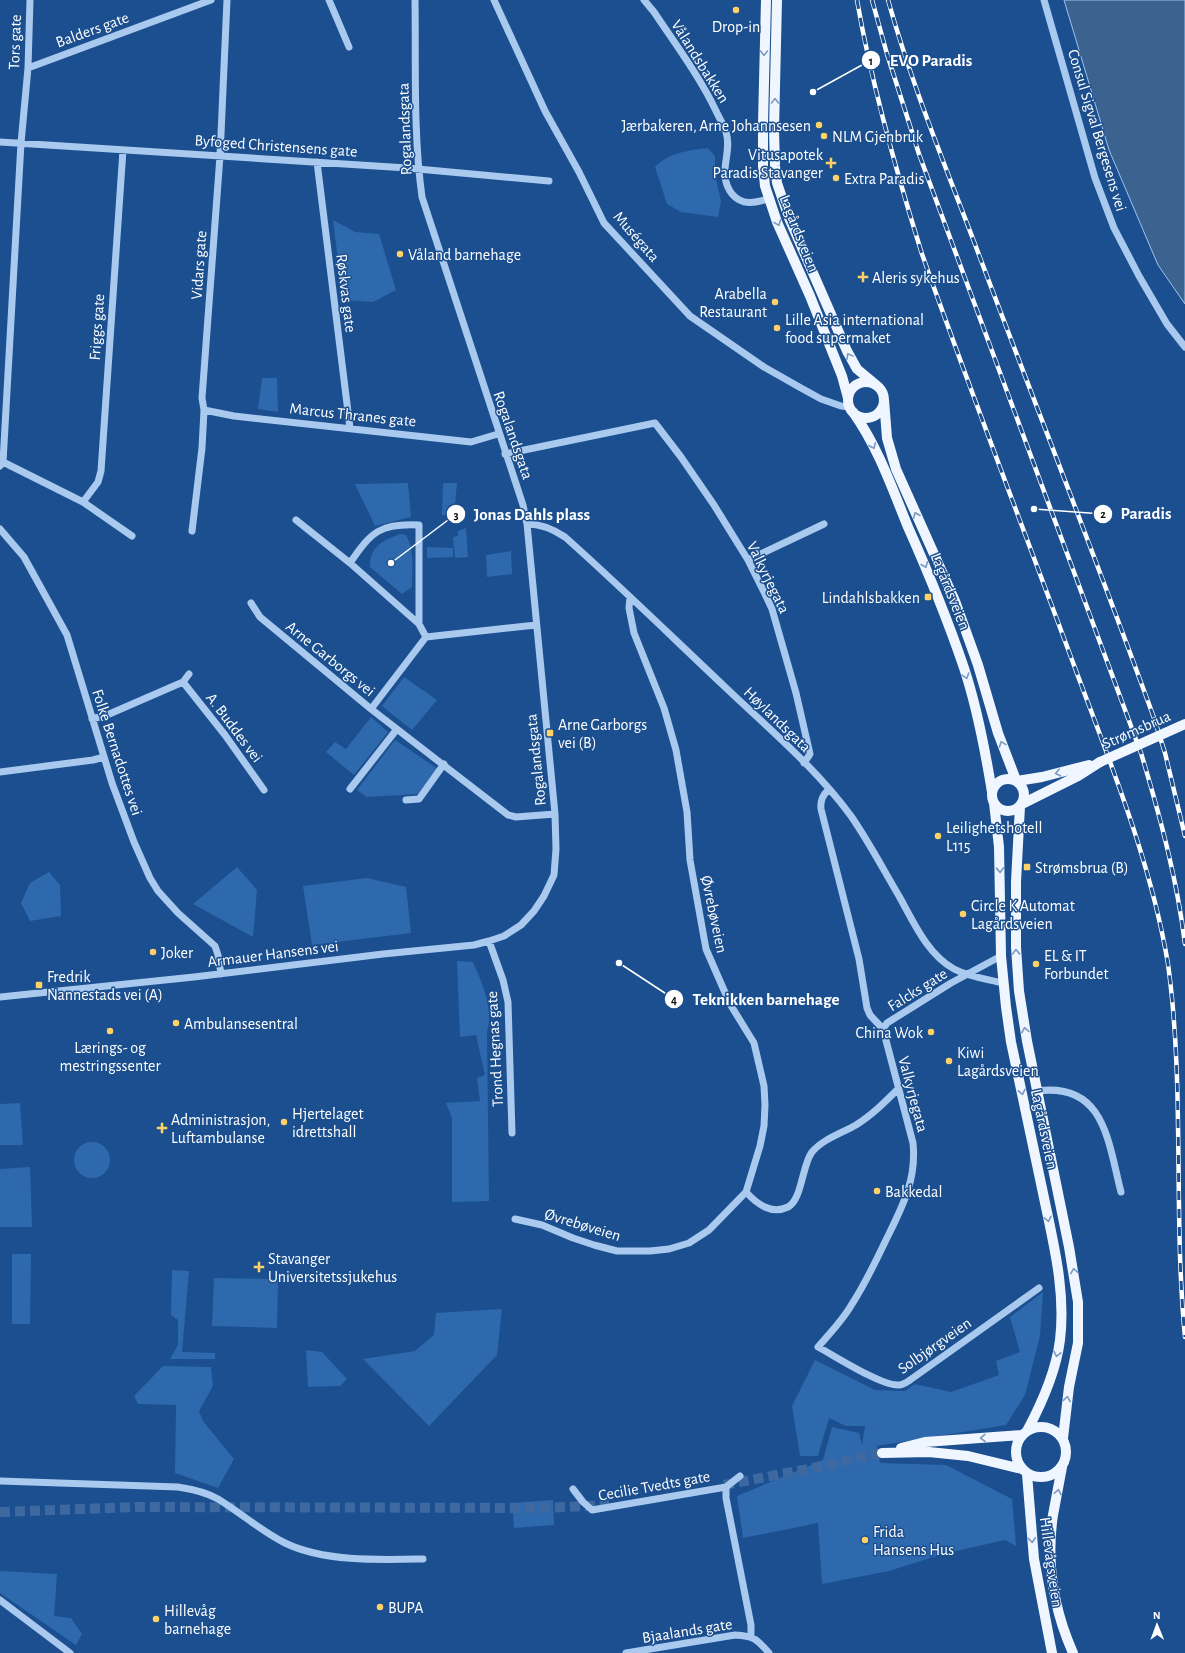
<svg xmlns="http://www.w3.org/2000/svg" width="1185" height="1653" viewBox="0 0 1185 1653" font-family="'Alegreya Sans',sans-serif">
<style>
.green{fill:#2e69ad}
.water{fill:#3c6290;stroke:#9cc4f0}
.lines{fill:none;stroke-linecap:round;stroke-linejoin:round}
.major-tunnel{stroke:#3d69a0;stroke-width:10;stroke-dasharray:10 5;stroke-linecap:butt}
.minor{stroke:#a9c9ee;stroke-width:7}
.major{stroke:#f0f6ff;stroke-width:10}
.rail-casing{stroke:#fff;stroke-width:4.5}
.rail{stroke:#1b4f8f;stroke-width:3;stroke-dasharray:9;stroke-linecap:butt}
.major-bridge{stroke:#f0f6ff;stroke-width:10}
.oneway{stroke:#7b9ac1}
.poi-dot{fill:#ffd166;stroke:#1b4f8f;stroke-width:1.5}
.labels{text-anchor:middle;stroke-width:3;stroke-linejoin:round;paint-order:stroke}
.poi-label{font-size:16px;fill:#fff;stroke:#1b4f8f;text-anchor:start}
.street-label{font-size:16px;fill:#fff;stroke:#1b4f8f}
.leader{fill:none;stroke:#fff;stroke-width:1.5}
.callout-dot{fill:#fff;stroke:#1b4f8f;stroke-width:1.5}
.mark-label{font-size:12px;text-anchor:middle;font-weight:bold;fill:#111}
.callout-label{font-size:17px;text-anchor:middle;font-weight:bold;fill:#fff;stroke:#1b4f8f;stroke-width:3;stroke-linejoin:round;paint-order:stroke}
</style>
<rect width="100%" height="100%" fill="#1b4f8f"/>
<path class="green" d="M708,148L715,156V175L721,201L718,217L681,212L667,204L655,167C668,153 690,150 708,148Z
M333,220L355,232L379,234L396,290L373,302L343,300Z
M262,378H277L278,412L258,409Z
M408,483L411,517L375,526L355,484Z
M443,483H457L454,516L442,515Z
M466,528L468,557L455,558L453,537L458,536V531Z
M400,534L406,535C415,550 412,570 412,587L402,594L370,567C370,546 382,541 400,534Z
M427,547L453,548V557L427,558Z
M511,551L512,574L487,577L486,555Z
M404,677L437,700L412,730L382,706Z
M371,717L388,732L354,775L326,752L335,742L346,749Z
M395,740L438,769L418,794L367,797L357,790Z
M237,867L257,890L253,937L193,904Z
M49,872L60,885L61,916L30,921L21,903L30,883Z
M367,878L406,887L411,933L312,945L303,886Z
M457,961L473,962C482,983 494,1008 487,1032L489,1201L452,1202V1118L446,1103L480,1101L477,1078L485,1075L476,1035L460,1037Z
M20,1103L23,1145H0V1104Z
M74 1160a18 18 0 1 1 36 0a18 18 0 1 1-36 0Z
M30,1167L32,1227H0V1169Z
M12,1254H31L30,1324H12Z
M172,1270L189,1271L182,1352L215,1353V1359H170L178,1345V1320L171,1315Z
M214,1278L278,1279L277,1328L212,1326Z
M1043,1292L1040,1336L1025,1395L1006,1425L877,1446L880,1463L946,1465L1012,1499L1016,1546L1005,1540L943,1554L889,1571L822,1584L818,1523L743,1538L737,1496L823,1460L832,1427L859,1433L862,1445L865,1426H846L829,1418L818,1456H800L792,1406L815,1360L875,1390L905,1391L915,1384L951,1392L999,1375L996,1361L1020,1352L1010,1317Z
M502,1309L497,1355L429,1426L363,1359L415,1351L434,1335L436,1313Z
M306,1350L322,1352L347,1379L340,1386L308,1387Z
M163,1366L211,1367L213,1386L199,1411L203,1421L234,1459L218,1488L175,1473L176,1405L138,1404L134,1396Z
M553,1500L554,1525L514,1528L512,1503Z
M0,1571L57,1574L54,1616L71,1618L82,1634L76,1645L0,1593Z"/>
<path class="water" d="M1064,0H1185V304L1158,265L1109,150Z"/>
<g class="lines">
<path class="major-tunnel" d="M724,1485L813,1468L882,1453
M0,1512L137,1507L545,1508L609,1505"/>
<path class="minor" d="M329,0L349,47
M494,0L545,111L579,172L604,223L690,316L764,367L801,388L821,399L841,406L850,407
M644,0L654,12C676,45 700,77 717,113C720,119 724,126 726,132C733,153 716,173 732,194C742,206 755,203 768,199
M1044,0L1095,178L1114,228L1139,276L1167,324L1185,347
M28,68L211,0
M0,142L407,168L549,181
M317,162L350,428
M204,410L234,416L471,442L498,434
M505,454L655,423L681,457L714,505L748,560L765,594L772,609L796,693L810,754L804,763
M3,462L83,502L98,482L101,471L123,150
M0,466L3,462L21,143L28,68L30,0
M83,502L132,536
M296,520L350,563L419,624
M527,524C542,524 553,529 565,537C619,585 671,636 724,686C768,728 815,767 851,816C869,842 883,869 899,896C913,921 927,954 954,969C969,977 987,979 1003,983
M0,529L24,557L67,635L112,783L134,842L150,878L158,891L178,913L215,946L218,955L221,974
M192,531L202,448L204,410L202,398L220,156L227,0
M748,560L824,524
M350,563C371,532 380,523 419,525V624L426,637
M251,603L260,617L371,709L508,815L516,817L555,814
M183,682L225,735L264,790
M371,709L426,637L536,625
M92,719L107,715L183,682L189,674
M0,772L93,760L104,757
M350,789L397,729
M829,789C823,795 820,800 821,809L859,959L867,1008L870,1015L883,1029L913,1143C917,1181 901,1209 885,1242C875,1263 865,1284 852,1304C843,1320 830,1333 818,1347C835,1356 883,1387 899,1385C903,1385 907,1382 910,1380L1039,1288
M406,800L419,799L444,764
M489,941L503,980L508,1002L512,1133
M0,997L194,977L383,954L474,945L489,941L504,936L521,925L534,911L544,896L554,875L556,849L555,814L527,524L523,505L422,197C413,132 416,65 415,0
M883,1029L887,1023L951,983L1001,956
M1037,1091C1105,1082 1108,1142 1121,1192
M746,1192C757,1204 771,1215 788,1207C802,1200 802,1165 812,1152C823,1139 842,1133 856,1125C872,1115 885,1102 898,1089
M515,1219L542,1225L573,1238L594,1245L617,1251H650L669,1249L689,1243L709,1230L746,1192L760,1146L764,1126L765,1105L764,1086L754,1043L730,1004L706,949L690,860L687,812L676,750L664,708L634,633L629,608L630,597
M740,1476L726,1487V1498L751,1625V1636
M0,1481L178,1487C191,1489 206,1492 218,1499C241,1513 261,1531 285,1543C324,1562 380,1560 423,1559
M573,1489L583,1502L592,1510L726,1487
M0,1600L70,1653
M626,1653L735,1635C754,1636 757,1639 769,1653"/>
<path class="major" d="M766,0L763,123V166L765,186L777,222L810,296L842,376L848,398
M777,0L774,130L775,166L777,183L789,218L847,351L857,369L875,384
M848 400a18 18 0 1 1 36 0a18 18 0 1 1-36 0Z
M884,400L887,438L896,469L955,601L978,665L998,733L1016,780
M853,412C878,447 892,488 908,527C928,572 947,618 963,665C977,706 985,749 992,792
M992 795a16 16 0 1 1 32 0a16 16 0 1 1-32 0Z
M1017,781L1042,777L1089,765
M994,803L999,847L1001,956L1006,1007L1011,1042C1022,1092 1032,1143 1043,1193C1053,1242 1066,1290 1060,1340C1056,1372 1042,1403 1027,1431
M1022,804L1078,776L1100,762
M1020,806L1016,882V947L1019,991L1027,1041L1069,1247L1078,1302V1343L1069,1387L1063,1438
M1016 1452a25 25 0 1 1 50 0a25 25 0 1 1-50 0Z
M901,1448L925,1442L1022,1435
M882,1453L929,1452L968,1456L1022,1469
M1062,1467C1059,1483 1056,1499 1053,1515C1046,1562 1054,1610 1073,1653
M1027,1474L1034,1559L1052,1653"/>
<g class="rail-casing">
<path id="rail" d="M857,0C872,86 896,171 922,254C971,393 1024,530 1075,668C1111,765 1151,862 1168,964C1185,1087 1173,1213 1185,1337
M872,0L887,54L919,154L1141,753C1160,816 1177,879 1185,944
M888,0C911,82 943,160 973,239C1033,399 1096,558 1154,718L1165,753L1185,836"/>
</g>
<use href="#rail" class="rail"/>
<path class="major-bridge" d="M1100,762L1185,724"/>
</g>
<defs><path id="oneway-chevron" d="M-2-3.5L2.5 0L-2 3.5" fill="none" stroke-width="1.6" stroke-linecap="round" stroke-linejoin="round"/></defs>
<g class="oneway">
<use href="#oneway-chevron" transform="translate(764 53) rotate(91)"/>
<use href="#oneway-chevron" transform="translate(775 101) rotate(-89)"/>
<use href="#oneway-chevron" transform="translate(778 223) rotate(68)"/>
<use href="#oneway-chevron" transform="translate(849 356) rotate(-118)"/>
<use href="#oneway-chevron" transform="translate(873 446) rotate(65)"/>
<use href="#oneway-chevron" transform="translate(916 515) rotate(-113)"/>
<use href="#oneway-chevron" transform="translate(925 565) rotate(67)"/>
<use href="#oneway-chevron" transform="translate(966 676) rotate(73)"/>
<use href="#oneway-chevron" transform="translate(1002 744) rotate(-110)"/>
<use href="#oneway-chevron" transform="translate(1058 773) rotate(167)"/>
<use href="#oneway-chevron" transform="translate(1000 870) rotate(88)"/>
<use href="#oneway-chevron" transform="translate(1016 952) rotate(-92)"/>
<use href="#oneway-chevron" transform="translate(1025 1030) rotate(-100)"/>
<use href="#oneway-chevron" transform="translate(1022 1092) rotate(78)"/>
<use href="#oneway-chevron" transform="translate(1048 1219) rotate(78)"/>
<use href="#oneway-chevron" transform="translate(1074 1271) rotate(-100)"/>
<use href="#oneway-chevron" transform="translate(1057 1354) rotate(102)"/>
<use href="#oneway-chevron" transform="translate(1067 1399) rotate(-82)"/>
<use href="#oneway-chevron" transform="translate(983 1438) rotate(178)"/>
<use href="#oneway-chevron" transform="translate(1058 1492) rotate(-79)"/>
<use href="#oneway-chevron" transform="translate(1032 1540) rotate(85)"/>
</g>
<g class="poi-dot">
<circle cx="736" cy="10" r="4"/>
<circle cx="819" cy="125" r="4"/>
<circle cx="824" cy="136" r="4"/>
<path d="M829 157h4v4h4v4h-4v4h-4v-4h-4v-4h4z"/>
<circle cx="836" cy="178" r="4"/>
<circle cx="400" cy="254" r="4"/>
<path d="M861 271h4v4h4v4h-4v4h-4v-4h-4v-4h4z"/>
<circle cx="775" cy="302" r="4"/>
<circle cx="777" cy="328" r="4"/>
<rect x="924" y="593" width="8" height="8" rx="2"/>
<rect x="546" y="729" width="8" height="8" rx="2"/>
<circle cx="938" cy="836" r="4"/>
<rect x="1023" y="863" width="8" height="8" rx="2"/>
<circle cx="963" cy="914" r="4"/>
<circle cx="153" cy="952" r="4"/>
<circle cx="1036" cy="964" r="4"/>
<rect x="35" y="981" width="8" height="8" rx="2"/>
<circle cx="176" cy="1023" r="4"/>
<circle cx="110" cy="1031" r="4"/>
<circle cx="931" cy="1032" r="4"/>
<circle cx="949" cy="1061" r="4"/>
<circle cx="284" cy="1122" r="4"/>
<path d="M160 1122h4v4h4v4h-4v4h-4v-4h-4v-4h4z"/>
<circle cx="877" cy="1191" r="4"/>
<path d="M257 1261h4v4h4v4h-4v4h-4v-4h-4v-4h4z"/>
<circle cx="865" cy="1540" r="4"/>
<circle cx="380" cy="1607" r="4"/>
<circle cx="156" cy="1619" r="4"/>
</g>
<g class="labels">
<g class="poi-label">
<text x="736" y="32" text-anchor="middle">Drop-in</text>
<text x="811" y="131" text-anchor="end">Jærbakeren, Arne Johannsesen</text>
<text x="832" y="142">NLM Gjenbruk</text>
<text x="823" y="160" text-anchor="end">Vitusapotek<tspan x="823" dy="18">Paradis Stavanger</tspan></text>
<text x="844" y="184">Extra Paradis</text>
<text x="408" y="260">Våland barnehage</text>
<text x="872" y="283">Aleris sykehus</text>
<text x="767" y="299" text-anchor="end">Arabella<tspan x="767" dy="18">Restaurant</tspan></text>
<text x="785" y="325">Lille Asia international<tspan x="785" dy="18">food supermaket</tspan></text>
<text x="920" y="603" text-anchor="end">Lindahlsbakken</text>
<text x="558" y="730">Arne Garborgs<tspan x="558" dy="18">vei (B)</tspan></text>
<text x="946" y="833">Leilighetshotell<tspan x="946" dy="18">L115</tspan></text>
<text x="1035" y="873">Strømsbrua (B)</text>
<text x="971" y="911">Circle K Automat<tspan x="971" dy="18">Lagårdsveien</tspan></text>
<text x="161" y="958">Joker</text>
<text x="1044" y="961">EL &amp; IT<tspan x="1044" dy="18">Forbundet</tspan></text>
<text x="47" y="982">Fredrik<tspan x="47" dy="18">Nannestads vei (A)</tspan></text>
<text x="184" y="1029">Ambulansesentral</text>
<text x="923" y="1038" text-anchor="end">China Wok</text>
<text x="110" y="1053" text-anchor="middle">Lærings- og<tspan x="110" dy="18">mestringssenter</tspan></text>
<text x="957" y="1058">Kiwi<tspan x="957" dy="18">Lagårdsveien</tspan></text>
<text x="292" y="1119">Hjertelaget<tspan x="292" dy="18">idrettshall</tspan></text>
<text x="171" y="1125">Administrasjon,<tspan x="171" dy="18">Luftambulanse</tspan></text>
<text x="885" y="1197">Bakkedal</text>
<text x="268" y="1264">Stavanger<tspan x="268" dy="18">Universitetssjukehus</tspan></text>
<text x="873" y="1537">Frida<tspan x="873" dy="18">Hansens Hus</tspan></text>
<text x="388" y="1613">BUPA</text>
<text x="164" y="1616">Hillevåg<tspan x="164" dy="18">barnehage</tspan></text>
</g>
<g class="street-label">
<text transform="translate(92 29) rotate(-20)" y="6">Balders gate</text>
<text transform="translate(14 42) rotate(-88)" y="6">Tors gate</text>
<text transform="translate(701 61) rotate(58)" y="6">Vålandsbakken</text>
<text transform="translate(404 129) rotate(-92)" y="6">Rogalandsgata</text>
<text transform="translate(1098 130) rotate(73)" y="6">Consul Sigval Bergesens vei</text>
<text transform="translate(276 145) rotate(4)" y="6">Byfoged Christensens gate</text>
<text transform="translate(800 233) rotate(68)" y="6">Lagårdsveien</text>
<text transform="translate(637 236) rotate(49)" y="6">Muségata</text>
<text transform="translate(198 265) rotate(-86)" y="6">Vidars gate</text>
<text transform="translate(347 293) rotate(83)" y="6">Røskvas gate</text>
<text transform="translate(96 327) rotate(-86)" y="6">Friggs gate</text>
<text transform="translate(353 414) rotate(6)" y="6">Marcus Thranes gate</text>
<text transform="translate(514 435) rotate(71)" y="6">Rogalandsgata</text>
<text transform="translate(769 577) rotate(64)" y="6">Valkyrjegata</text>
<text transform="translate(951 591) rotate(68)" y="6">Lagårdsveien</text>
<text transform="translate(331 658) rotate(39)" y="6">Arne Garborgs vei</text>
<text transform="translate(778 719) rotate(44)" y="6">Høylandsgata</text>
<text transform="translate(235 727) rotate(53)" y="6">A. Buddes vei</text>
<text transform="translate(1136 729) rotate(-24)" y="6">Strømsbrua</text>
<text transform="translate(118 752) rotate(72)" y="6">Folke Bernadottes vei</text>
<text transform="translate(535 760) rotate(-96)" y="6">Rogalandsgata</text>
<text transform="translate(715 914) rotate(78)" y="6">Øvrebøveien</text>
<text transform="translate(273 953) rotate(-7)" y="6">Armauer Hansens vei</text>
<text transform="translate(917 989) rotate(-32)" y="6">Falcks gate</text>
<text transform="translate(494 1049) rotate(-93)" y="6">Trond Hegnas gate</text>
<text transform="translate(914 1094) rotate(75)" y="6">Valkyrjegata</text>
<text transform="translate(1045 1129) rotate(78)" y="6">Lagårdsveien</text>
<text transform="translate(583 1224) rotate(17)" y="6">Øvrebøveien</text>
<text transform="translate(934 1345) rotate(-35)" y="6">Solbjørgveien</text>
<text transform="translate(654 1485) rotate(-10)" y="6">Cecilie Tvedts gate</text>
<text transform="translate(1052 1562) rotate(82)" y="6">Hillevågsveien</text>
<text transform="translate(687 1630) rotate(-9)" y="6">Bjaalands gate</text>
</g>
</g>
<path class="leader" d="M813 92L871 60M1034 509L1103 514M391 563L456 514M619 963L674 999"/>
<g class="callout-dot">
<circle cx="813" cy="92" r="4"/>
<circle cx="1034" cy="509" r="4"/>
<circle cx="391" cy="563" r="4"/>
<circle cx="619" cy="963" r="4"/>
<circle cx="871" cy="60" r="10"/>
<circle cx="1103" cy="514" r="10"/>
<circle cx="456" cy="514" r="10"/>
<circle cx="674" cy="999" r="10"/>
</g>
<g class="mark-label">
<text x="871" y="65">1</text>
<text x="1103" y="518">2</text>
<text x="456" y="519">3</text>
<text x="674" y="1004">4</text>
</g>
<g class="callout-label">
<text x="931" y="66">EVO Paradis</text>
<text x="1146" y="519">Paradis</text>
<text x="532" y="520">Jonas Dahls plass</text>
<text x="766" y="1005">Teknikken barnehage</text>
</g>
<g transform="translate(1157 1625) rotate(359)" stroke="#1b4f8f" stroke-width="3" paint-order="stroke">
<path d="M0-3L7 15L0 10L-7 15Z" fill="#ffffff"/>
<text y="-6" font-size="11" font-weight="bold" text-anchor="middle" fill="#ffffff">N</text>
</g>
</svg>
